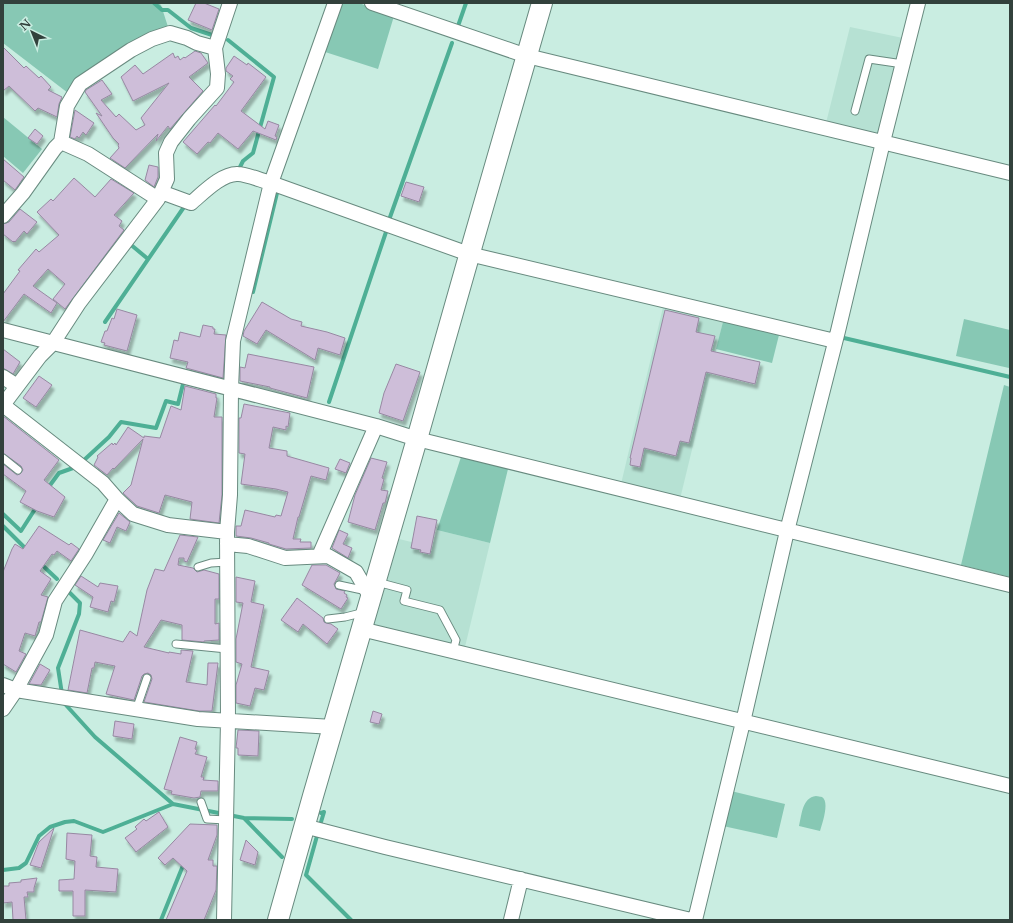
<svg xmlns="http://www.w3.org/2000/svg" width="1013" height="923" viewBox="0 0 1013 923" font-family="'Libre Baskerville',serif">
<style>
.built{fill:#b6e1d3}
.green{fill:#87c8b4}
.lines{fill:none;stroke-linecap:round;stroke-linejoin:round}
.stream{stroke:#4eaf95;stroke-width:4}
.building{fill:#cebed9;stroke:#9788a2;filter:url(#shadow)}
.lane-casing{stroke:#688a7f;stroke-width:9}
.street-casing{stroke:#688a7f;stroke-width:16}
.secondary-casing{stroke:#688a7f;stroke-width:22}
.lane{stroke:#fff;stroke-width:7}
.street{stroke:#fff;stroke-width:14}
.secondary{stroke:#fff;stroke-width:20}
</style>
<defs>
<filter id="shadow"><feDropShadow dx="2.5" dy="4.5" stdDeviation="1" flood-color="#0004"/></filter>
</defs>
<rect width="100%" height="100%" fill="#c9ede1"/>
<path class="built" d="M850,27L903,38L877,137L826,123Z
M664,303L724,318L680,499L621,484Z
M437,530L490,543L464,651L373,628L399,539L432,547Z"/>
<path class="green" d="M3,3H158L161,5L169,30L68,93L3,43Z
M339,3H359L394,16L378,69L322,51Z
M3,117L42,149L23,173L3,156Z
M724,318L780,331L772,363L716,349Z
M964,319L1010,330V363L1009,368L956,356Z
M1004,385L1010,387V577L961,565Z
M461,457L508,469L490,543L437,530Z
M731,791L785,804L777,838L723,826Z
M816,796C816,796 822,797 822,797C830,802 822,824 820,831L799,826C802,814 802,798 816,796Z"/>
<g class="lines">
<path class="stream" d="M154,3L162,10H168L191,28L215,36
M458,26L466,3
M228,40L274,77L253,153L243,161L240,167
M389,220L452,43
M130,244L148,259
M253,292L277,193
M105,322L184,207
M844,338L1010,377
M329,402L386,232
M83,461L109,437L121,422L156,428L166,401L178,404L183,384
M48,488L59,473L73,468
M3,514L21,531L37,506
M3,526L28,551
M40,563L57,579
M62,694L58,668L79,614L80,603L67,590
M64,700L65,704L95,737L173,804L244,818L292,819
M321,813L324,812L321,822
M244,818L282,857
M317,836L306,875L351,920
M3,870L19,868L26,863L39,836L50,827L65,822L74,821L103,832L173,804
M161,920L184,863"/>
</g>
<path class="building" d="M196,3H204L219,9L212,30L188,20Z
M3,47L24,68L26,66L39,78L41,76L51,87L48,90L62,97L59,104L57,117L38,108L35,111L9,86L3,91Z
M195,51L201,53L208,63L189,77L203,91L170,129L168,126L156,141L158,134L125,168L110,158L119,148L118,145L119,144L113,138L96,113L102,116L85,92L86,90L102,80L112,94L101,100L116,117L119,114L136,130L145,125L141,118L169,83L133,101L121,77L135,65L143,74L173,53L175,58L178,56L180,60L184,57L185,58Z
M234,56L247,65L248,63L266,77L241,111L265,129L268,121L279,125L275,136L277,137L276,140L253,131L238,149L218,133L210,143L208,142L197,154L183,142L215,105L216,106L234,82L230,79L233,76L226,71V68Z
M75,110L94,123L86,135L83,132L79,138L77,136L75,139L70,137Z
M35,129L43,136L37,144L28,138Z
M3,159L24,177L15,190L3,180Z
M149,165L158,167V177L154,187L145,180Z
M74,178L95,197L111,179L134,193L114,215L122,221L119,226L124,230L65,309L53,299L65,284L48,269L33,286L57,303L51,313L24,294L3,322V294L20,271L18,270L36,249L39,252L59,235L37,212L51,199L53,201Z
M406,182L424,187L419,202L401,196Z
M20,209L37,222L27,234L24,231L15,242L14,241L13,242L3,234V224L9,222Z
M262,302L291,319L302,322L301,326L327,332L345,338L340,355L318,348L315,360L266,330L257,344L243,336L244,331Z
M117,309L137,315L127,351L104,345L105,343L101,342L105,331H107L112,318L114,319Z
M665,310L699,318L696,332L715,336L711,351L760,362L755,384L706,372L689,443L680,441L676,456L644,448L640,467L630,465L631,458H630Z
M203,325L213,327V329H215L214,334L226,335L223,378L186,368L188,362L170,358L174,340L178,341L180,332L200,337Z
M3,349L20,362L13,374L3,368Z
M248,354L314,367L307,398L270,388V387L240,381V367L245,368Z
M396,364L420,372L403,421L379,413L384,393Z
M39,376L52,385L36,407L23,398Z
M185,386L216,394V398H217L214,417H222V495L219,523L190,519L192,502L165,495L159,513L137,506L123,493L131,485L143,439L114,469L113,468L107,475L94,465L98,457L97,456L112,443L113,445L115,443L116,445L128,427L144,438V436L160,438L171,406L181,410Z
M244,404L290,413L288,427L286,426V430L273,427L269,448L287,451V456L329,468L326,480L311,476L299,517H298L293,539H301L300,542H311V548L286,549L269,544V543L251,538L236,536V526H241L245,510L275,517L276,515L281,516L288,492L276,489L241,484L245,454L239,453V418H241Z
M3,416L59,460L44,480L65,497L54,517L37,511L20,502L26,491L3,474V464L17,475L20,474L23,470L21,466L3,453Z
M371,458L387,462L382,478L384,479L381,490L388,491L385,503H383L375,530L348,522L355,495Z
M340,459L350,463L346,473L335,469Z
M119,513L130,522L126,531L117,527L110,543L103,540Z
M417,516L437,520L430,554L420,552L421,550L411,548Z
M39,526L69,545L71,543L79,549L71,561L57,551L54,555L52,554L40,571L51,579L41,595L48,597L41,622H39L35,636L25,633L19,651L26,654L16,672L3,664V572L12,549L15,544L23,549Z
M339,530L348,534L343,544L352,548L348,558L332,548Z
M180,535L198,537L187,562L184,561V558H179L178,565L193,568L197,572L204,570L219,574V599H215V624L219,623V640L204,641V642L182,640V625L161,620L144,647L169,653V652L181,654V650L193,651L186,682L207,685L208,663H218L212,711H199L144,702L152,679L151,675L148,673L144,674L142,676L134,700L106,694L115,666L95,662L94,668H92L87,693L68,690L80,630L123,642L130,631L137,636L147,590L155,569L164,571Z
M312,565H326L340,573L334,584L336,589L345,591L344,593L347,595L346,597L348,598L341,609L302,585Z
M81,576L98,587L100,583L118,586L114,602L111,601L108,612L90,607L93,597L75,585Z
M236,577L255,581L251,602L264,605L251,667L269,671L264,690L255,688L250,706L236,703V685L242,664L236,662V639L243,603L236,602Z
M297,598L323,618L324,622L326,623L331,624L338,629L327,644L303,624L298,632L281,620Z
M40,664L50,670L41,685L29,684Z
M373,711L382,714L379,724L370,722Z
M115,721L134,724L132,739L113,736Z
M238,730L259,731L258,756L238,755V748H236Z
M180,737L197,742L195,749L197,750L195,754L207,757L201,777H204L203,780L218,781V791H201L200,797L194,798L171,794L172,791L164,789Z
M159,812L168,827L136,852L125,838L137,829L135,827L136,826L144,819L146,821Z
M190,824L217,825V835L208,860H213V866H217L216,890L204,920H166L187,871L173,858L165,865L158,858Z
M54,828L41,868L30,865L39,842Z
M67,833L92,835L90,856L97,857L96,867L118,869L116,892L85,890V916H73V891H59V880L74,879L75,861L66,859Z
M246,840L258,852L255,865L240,860Z
M37,878L34,888V892H27L28,897H24L26,920H13L12,902L3,903V886H9V883L21,882V880Z"/>
<g class="lines">
<g class="lane-casing">
<path id="lane" d="M855,111L869,59L903,64
M3,458L18,470
M198,567L211,563L227,562
M377,582L407,590L404,601L440,610L456,640L453,651
M339,585L367,591
M328,619L345,617L365,612
M176,644L227,649
M136,710L147,678
M201,802L207,819L226,820"/>
</g>
<g class="street-casing">
<path id="street" d="M372,3L527,56L1010,173
M61,142L88,154L158,199
M161,192L191,203C203,193 222,173 238,174C246,174 263,181 271,183L469,254L835,341
M3,216L23,193L55,148L61,142L67,106L80,84L131,50L152,39L170,33L187,38L197,43L215,48
M3,330L376,426L417,439L1010,585
M3,377L17,386
M3,405L40,356L53,343L79,303L158,199L167,179L166,153L171,142L189,119L217,88L218,74L215,48L230,3
M3,405L103,483L117,499L133,514L168,525L227,532
M227,544L248,546L285,558L328,556L356,572L371,598
M319,556L376,426
M361,629L1010,786
M3,685L16,690L198,719L333,727
M3,709L16,690L46,635L55,601L85,555L117,499
M304,826L385,847L691,920
M224,920L228,721L227,532L230,495L231,389L233,341L271,183L335,3
M511,920L521,879
M695,920L743,722L787,531L838,331L883,142L918,3"/>
</g>
<g class="secondary-casing">
<path id="secondary" d="M278,920L313,796L417,439L473,242L542,3"/>
</g>
<use href="#lane" class="lane"/>
<use href="#street" class="street"/>
<use href="#secondary" class="secondary"/>
</g>
<rect width="1013" height="923" fill="none" stroke="#32413c" stroke-width="8"/>
<g transform="translate(32 32) rotate(317)" stroke="#c9ede1" stroke-width="3" paint-order="stroke">
<path d="M0-3L7 15L0 10L-7 15Z" fill="#32413c"/>
<text y="-6" font-size="11" font-weight="bold" text-anchor="middle" fill="#32413c">N</text>
</g>
</svg>
